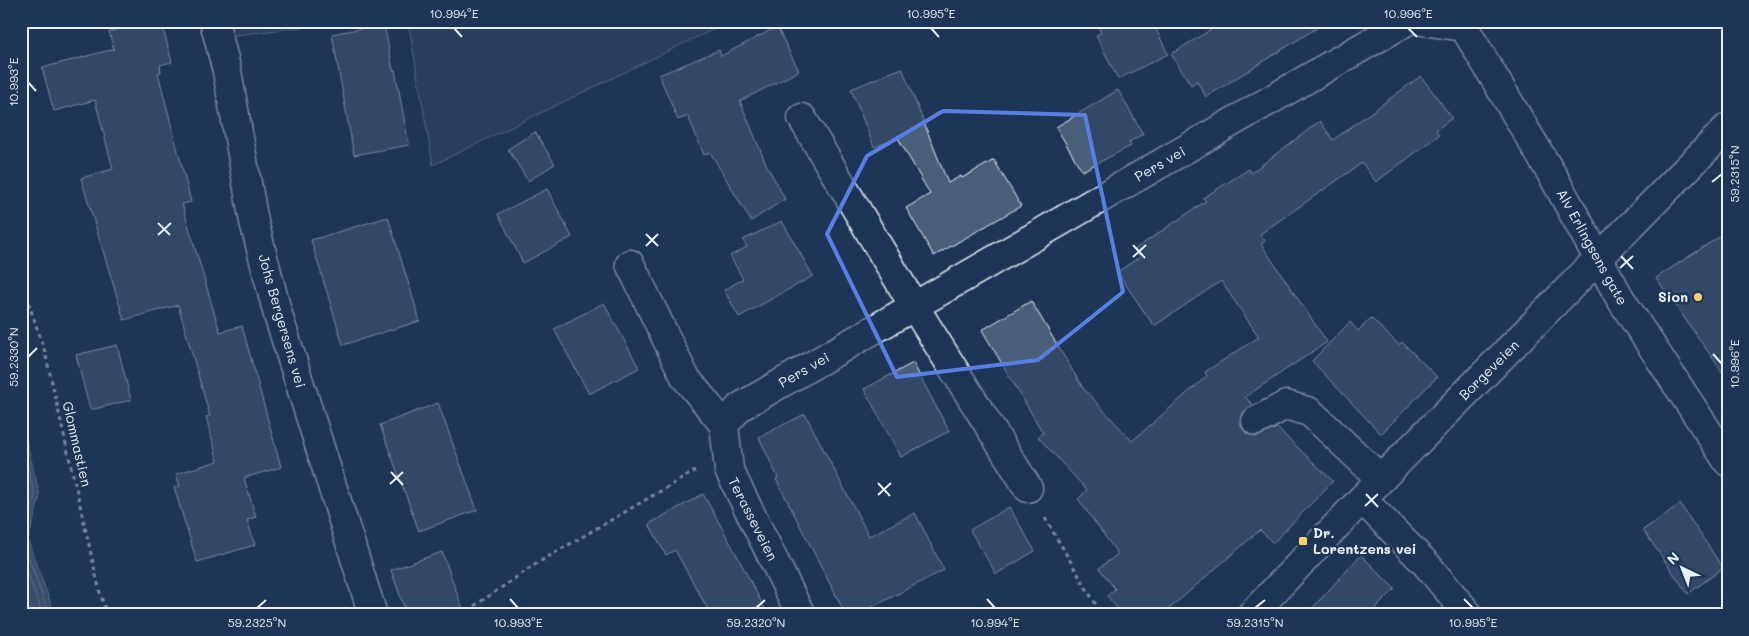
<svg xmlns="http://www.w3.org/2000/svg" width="1749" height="636" viewBox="0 0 1749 636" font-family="Mali,sans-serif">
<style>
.green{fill:#374d6c;stroke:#909fb2}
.water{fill:#5d7089;stroke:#95a4b5}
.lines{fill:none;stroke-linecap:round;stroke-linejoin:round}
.shore{stroke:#b0bdcc;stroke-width:1}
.building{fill:#495e7a;stroke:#e8f1f8}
.minor-casing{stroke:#e8f1f8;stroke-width:31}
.major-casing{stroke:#e8f1f8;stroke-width:31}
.path{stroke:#e8f1f8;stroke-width:3;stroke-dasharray:4 4;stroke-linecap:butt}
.minor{stroke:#1d3557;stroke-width:28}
.major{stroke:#1d3557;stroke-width:28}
.marked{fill:none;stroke:#5a7fe2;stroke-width:4;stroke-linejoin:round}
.ticks{fill:none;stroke:#e8f1f8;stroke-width:2}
.poi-dot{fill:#ffd166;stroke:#1d3557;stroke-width:2}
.labels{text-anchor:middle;stroke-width:5;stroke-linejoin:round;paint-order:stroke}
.street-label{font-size:14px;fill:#e8f1f8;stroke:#1d3557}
.poi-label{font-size:14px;font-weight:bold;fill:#e8f1f8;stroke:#1d3557;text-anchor:end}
.neatline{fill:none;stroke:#e8f1f8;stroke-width:2}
.ticks-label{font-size:12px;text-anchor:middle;fill:#e8f1f8}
</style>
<rect width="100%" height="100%" fill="#1d3557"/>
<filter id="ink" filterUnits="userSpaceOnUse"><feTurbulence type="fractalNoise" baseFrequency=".02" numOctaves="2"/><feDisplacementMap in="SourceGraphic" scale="10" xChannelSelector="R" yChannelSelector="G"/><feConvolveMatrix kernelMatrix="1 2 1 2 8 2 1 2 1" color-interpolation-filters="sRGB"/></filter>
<g filter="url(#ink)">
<path class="green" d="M214,21H354L218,37Z
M408,21H753L720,26L433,165Z"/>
<path class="water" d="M21,419L40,496L28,541L55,615H21Z"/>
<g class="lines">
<path class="shore" d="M21,440L35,496L23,542L49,615
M21,467L28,496L21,522
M21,555L43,615"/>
</g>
<path class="building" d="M148,21H161L172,62L160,65L161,72L158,73L191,202L182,204L220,332L242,326L281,467L244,478L256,517L247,520L255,545L197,562L174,487L180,486L176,474L218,461L206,417L210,416L178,305L124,320L81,178L113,169L95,100L54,111L42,68L114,49L109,32Z
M1096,21H1152L1168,54L1118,79L1096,35L1101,33Z
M1225,21H1328L1206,97L1197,81L1191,85L1171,54Z
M384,24L393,70H395L409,145L354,155L332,34Z
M777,27L799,71L740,101L766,164L785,199L751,221L710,152L704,155L688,116L678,120L659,75L719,50L721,56Z
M902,68L948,183L961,176L962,178L994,160L1021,206L934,256L906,208L930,194L898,138L874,147L851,89Z
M1421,76L1452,118L1436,130L1439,135L1376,182L1362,163L1260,234L1265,241L1261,244L1327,342L1245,397L1253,405L1243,413L1240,420L1242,428L1247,434L1256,437L1277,428L1333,481L1273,543L1260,530L1162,615H1123L1107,596L1115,589L1099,568L1118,554L1078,499L1087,490L1038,437L1043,433L982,330L1031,301L1083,388L1132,441L1207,376L1205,372L1259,337L1221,281L1154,326L1117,272L1140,257L1135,249L1206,201L1203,198L1249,169L1251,173L1320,121L1333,140Z
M1118,90L1143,134L1129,142L1131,146L1082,171L1056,127Z
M535,132L555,164L528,181L508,149Z
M547,189L572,237L523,263L498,214Z
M388,217L420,321L343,345L311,240Z
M782,221L813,276L739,317L724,290L743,279L730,256L747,247L743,240Z
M1728,231V380L1656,278Z
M604,303L639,368L589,394L554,329Z
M1371,318L1399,345L1402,342L1437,377L1381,434L1312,361L1350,322L1358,331Z
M117,345L131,400L90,410L76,355Z
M913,363L949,431L901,457L864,389Z
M438,403L477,510L419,531L380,425Z
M805,414L869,536L915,513L944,570L857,615H846L776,479L778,478L759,437Z
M703,494L732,546L768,615H711L675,550L666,555L649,524Z
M1680,504L1723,568L1688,594L1643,530Z
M1009,507L1035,551L996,574L970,530Z
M442,552L465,615H407L391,570Z
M1361,555L1395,589L1369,615H1306Z"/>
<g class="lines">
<g class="minor-casing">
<path id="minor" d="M214,21L227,71L254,222L278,315L373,615
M1422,21L1464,27
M1464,27L1554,178L1620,298L1728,462
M802,118L914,306L1028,488
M630,264L685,377L724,425L729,470L801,615
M1256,421L1286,405L1310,412L1381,479
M724,425L740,407L1407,21
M1362,499L1426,564L1469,615"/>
</g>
<g class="major-casing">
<path id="major" d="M1251,615L1381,479L1728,127"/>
</g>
<path class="path" d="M21,280L45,352L100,593L107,615
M1045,518L1102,615
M461,615L539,562L695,471"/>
<use href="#minor" class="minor"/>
<use href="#major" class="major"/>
</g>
</g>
<path d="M0 0H1749V636H0ZM943,111L1085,115L1123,292L1038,360L897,377L827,234L867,156Z" fill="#1d3557" fill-opacity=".55" fill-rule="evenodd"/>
<path class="marked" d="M943,111L1085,115L1123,292L1038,360L897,377L827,234L867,156Z"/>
<path class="ticks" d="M454,28L462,37M931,28L939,37M1408,28L1417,37M28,82L36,91M1712,182L1722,174M158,223L170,235M646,234L658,246M158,235L171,223M1133,245L1145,258M646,246L658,234M1621,256L1633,269M1133,257L1146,245M1620,268L1633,256M1713,354L1722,364M28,357L37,348M391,472L403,485M878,483L890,496M390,484L403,472M1366,494L1378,507M878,495L891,483M1365,506L1378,494M510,599L518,608M987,599L995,608M1464,599L1473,608M257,608L266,600M756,608L765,600M1255,608L1265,600"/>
<g class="poi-dot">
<circle cx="1698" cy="297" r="5"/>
<rect x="1298" y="536" width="10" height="10" rx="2.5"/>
</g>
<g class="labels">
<g class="street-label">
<text transform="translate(1160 164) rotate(-30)" y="5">Pers vei</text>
<text transform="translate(1592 247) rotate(61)" y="5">Alv Erlingsens gate</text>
<text transform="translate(282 321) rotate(74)" y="5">Johs Bergersens vei</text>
<text transform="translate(804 370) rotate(-30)" y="5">Pers vei</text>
<text transform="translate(1489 370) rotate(-45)" y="5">Borgeveien</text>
<text transform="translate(77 444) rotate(77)" y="5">Glommastien</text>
<text transform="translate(753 519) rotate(63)" y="5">Terasseveien</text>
</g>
<g class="poi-label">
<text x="1688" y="302">Sion</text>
<text x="1313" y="538" text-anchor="start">Dr.<tspan x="1313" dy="16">Lorentzens vei</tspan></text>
</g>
</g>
<rect width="1749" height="636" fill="none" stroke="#1d3557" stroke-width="55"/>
<g transform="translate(1682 568) rotate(317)" stroke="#1d3557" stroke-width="4" paint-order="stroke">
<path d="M0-4L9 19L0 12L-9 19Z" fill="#e8f1f8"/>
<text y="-8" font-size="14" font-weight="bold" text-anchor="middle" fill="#e8f1f8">N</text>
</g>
<rect x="28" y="28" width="1694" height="580" class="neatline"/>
<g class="ticks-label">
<text x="454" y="18">10.994°E</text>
<text x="931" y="18">10.995°E</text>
<text x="1408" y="18">10.996°E</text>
<text transform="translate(14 82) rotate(-90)" y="4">10.993°E</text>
<text transform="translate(1735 174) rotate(-90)" y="4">59.2315°N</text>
<text transform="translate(14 357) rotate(-90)" y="4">59.2330°N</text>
<text transform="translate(1735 364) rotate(-90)" y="4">10.996°E</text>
<text x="257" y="627">59.2325°N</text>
<text x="518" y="627">10.993°E</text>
<text x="756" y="627">59.2320°N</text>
<text x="995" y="627">10.994°E</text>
<text x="1255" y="627">59.2315°N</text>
<text x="1473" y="627">10.995°E</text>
</g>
</svg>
